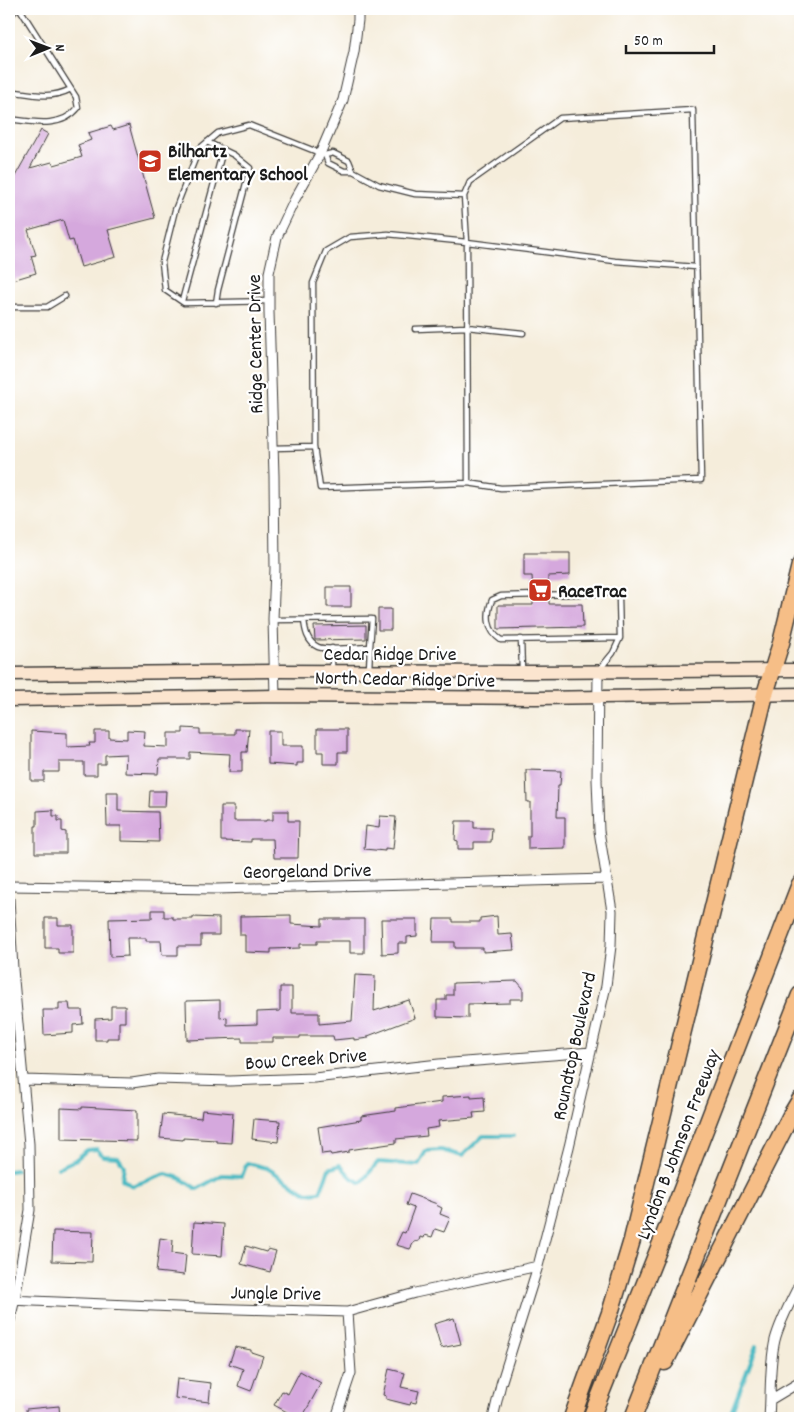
<svg xmlns="http://www.w3.org/2000/svg" width="809" height="1427" viewBox="0 0 809 1427" font-family="Dekko,sans-serif">
<style>
.lines{fill:none;stroke-linecap:round;stroke-linejoin:round}
.stream{stroke:#4bbac3;stroke-width:4}
.building{fill:#d5a8dd}
.service-casing{stroke:#3d3b39;stroke-width:7}
.minor-casing{stroke:#3d3b39;stroke-width:11}
.secondary-casing{stroke:#3d3b39;stroke-width:15}
.motorway-casing{stroke:#3d3b39;stroke-width:19}
.service{stroke:#fff;stroke-width:4.5}
.minor{stroke:#fff;stroke-width:9}
.secondary{stroke:#fbe5cf;stroke-width:12}
.motorway{stroke:#f6be87;stroke-width:16}
.labels{text-anchor:middle;stroke-width:4.5;stroke-linejoin:round;paint-order:stroke}
.poi-label{font-size:20px;font-weight:bold;fill:#1c1c1c;stroke:#fff;text-anchor:start}
.street-label{font-size:20px;fill:#1c1c1c;stroke:#fff}
</style>
<rect width="100%" height="100%" fill="#fff"/>
<filter id="ink" filterUnits="userSpaceOnUse"><feTurbulence type="fractalNoise" baseFrequency=".02" numOctaves="2"/><feDisplacementMap in="SourceGraphic" scale="10" xChannelSelector="R" yChannelSelector="G"/><feConvolveMatrix kernelMatrix="1 2 1 2 8 2 1 2 1" color-interpolation-filters="sRGB"/></filter>
<filter id="wash" filterUnits="userSpaceOnUse"><feTurbulence type="fractalNoise" baseFrequency=".0096" numOctaves="4" result="noise"/><feDisplacementMap in="SourceGraphic" scale="20" xChannelSelector="R" yChannelSelector="G"/><feGaussianBlur stdDeviation="1.12" result="paint"/><feColorMatrix in="noise" values="0 0 0 0 0 0 0 0 0 0 0 0 0 0 0 0 0 1.4 0 .05"/><feComposite in="paint" operator="in"/></filter>
<g filter="url(#wash)">
<rect width="100%" height="100%" fill="#f5eddb"/>
<g class="lines">
<path class="stream" d="M58,1168L75,1160L87,1150L97,1149L103,1156L118,1157L124,1166L122,1179L132,1186L166,1174L180,1178L197,1189L222,1175L242,1176L247,1163L267,1168L307,1193L320,1192L329,1169L340,1165L352,1178L361,1183L378,1162L418,1165L426,1151L441,1150L462,1156L483,1136H513
M9,1171L17,1170
M729,1418L757,1345"/>
</g>
<g id="blocks">
<path class="building" d="M129,125L155,218L108,230L116,257L81,267L73,240L69,241L63,220L28,230L36,255L31,256L36,273L9,281V187L41,130L48,134L30,168L52,162L54,165L82,157L78,145L91,140L88,133L111,126L113,130Z
M524,553H570V575L548,576V591H533L532,576H524Z
M327,587H351V607H327Z
M533,599H549V604H582L583,627L498,629V605H533Z
M378,609H391V630H378Z
M366,625V639L315,640L314,626Z
M183,728L200,729V734H235V729H249L247,752H242V772H229L230,754L190,752V759H159L158,774L125,773L126,754L105,755V764H97V775H84V762H59V772H44V781H31V731L67,733V747L90,746L89,743H95V731H109V738L127,739V730L145,731L144,746L168,747V733H183Z
M317,729H347V752H338V764H323V752H317Z
M268,731H281V746H303V763H297V766L268,764Z
M526,770L561,771L560,785H558L557,817H565V848L528,849V836H530V802H527Z
M150,791H166L165,807H149Z
M106,792H118V811L158,812L159,842L121,841V826H107Z
M221,806H234V821H266V820H273V811H288V821H299L298,858H274L273,839H251V842L221,841Z
M53,810V816H58V821H62V831L66,832V853H35V826H37V811Z
M380,816L396,817L393,849L385,848V851L364,849L366,826L379,828Z
M456,821H474V828H492L491,842H474V849H458V841L455,840Z
M152,910H164V917H173V919H193V917L219,918V935H201V946H178V955H162L161,941H146V938H127L128,956L110,957L109,919L152,918Z
M291,915V924L322,926V919H364V953H350V941H317V944H300V948L271,949V953L245,952V935H240V916Z
M497,916L498,935L512,934L514,950L483,952V948H455V942H433L434,919H453V922H480V918Z
M45,918H58V925H73V953H58V948H45Z
M381,919H417V936L407,937V943H398V953L382,954Z
M355,975L375,976L374,1011L409,1000L415,1018L368,1036V1038L354,1040V1038L334,1040L333,1036H300V1038H273V1042H242V1038L187,1040L186,1001L220,1000V1018L227,1017V1025L257,1024V1012L280,1011V987H292V1013H319V1024L352,1021Z
M517,981L523,988V999H510V1003L468,1004V1018L437,1017V1000H446V995H453V983Z
M59,1003H69L70,1010H82L83,1024L73,1025V1033L44,1035L43,1010H59Z
M111,1006H125V1022H119V1038H107V1040H95V1019L111,1018Z
M471,1095V1098L484,1097L485,1112L473,1113L474,1118L438,1121L439,1127L426,1129L427,1136L396,1139V1143L349,1150V1152L331,1155L330,1153L322,1154L318,1127L361,1120V1116L396,1111V1108L442,1102V1097Z
M82,1107L137,1110V1141L61,1139V1108L82,1109Z
M202,1110L233,1113L231,1143L216,1142V1140L183,1138V1140L160,1138L163,1114L201,1118Z
M254,1119L280,1121L278,1142L252,1139Z
M410,1194L437,1204L436,1205L442,1208L440,1214L450,1218L444,1232L435,1229L432,1237L425,1235L424,1238L420,1237L419,1241L414,1242L410,1249L396,1245L402,1232L405,1233L414,1208L406,1205Z
M194,1222L224,1224L222,1256L192,1254Z
M53,1231L93,1232L92,1262L52,1261Z
M160,1238L173,1240L172,1253L186,1255L184,1275L156,1272Z
M246,1246L266,1252L268,1249L276,1251L270,1272L241,1264Z
M454,1318L461,1344L441,1348L434,1324Z
M235,1347L251,1350V1352L263,1356L251,1391L238,1386L243,1369L229,1364Z
M389,1369L405,1373L401,1387L419,1391L416,1403L411,1402L410,1405L386,1399V1396L383,1395Z
M300,1371L321,1383L302,1418H298L274,1405L282,1391L288,1394Z
M177,1379L211,1383L209,1402L175,1398Z
M59,1406L60,1418H27L26,1409Z"/>
</g>
</g>
<g filter="url(#ink)">
<use href="#blocks" fill-opacity="0" stroke="#3d3b39" stroke-width="1"/>
<g class="lines">
<g class="service-casing">
<path id="service" d="M9,91C32,94 49,100 71,89
M9,119C32,122 61,129 78,108L76,97L20,9
M207,142L234,155L250,168L218,290L216,303
M325,155L328,163L344,171H353L379,185L415,194L464,196
M182,301L223,150
M269,301L184,303L165,290L162,262L175,210L199,149L218,133L249,125L325,155L333,153L349,161L353,171
M9,307H47L65,296
M415,329L467,327L523,333
M273,448L314,447L320,488L468,483L467,242L388,234L350,237L326,251L313,283L314,447
M468,483L501,488L701,480L693,110L560,118L470,182L464,196L467,242L615,261L696,267
M273,620L372,619L370,647
M304,620C305,630 307,642 318,647C327,651 359,647 370,647L369,670
M521,639L522,670
M332,648V669
M599,670L613,653L620,638L619,598L614,593L501,596L492,600C486,615 487,631 501,640L620,638"/>
</g>
<g class="minor-casing">
<path id="minor" d="M9,14L14,9
M275,696L273,619L275,569L274,476L269,312V273L277,237L295,199L320,154L343,100L354,52L358,20V9
M9,886L217,889L606,879
M9,898L13,969L29,1144L30,1210L15,1299L9,1324
M23,1080L132,1083L158,1079L230,1081L314,1078L439,1064L591,1052
M9,1300L201,1308L347,1312L415,1293L538,1266
M770,1400L800,1382
M336,1418L351,1373L347,1312
M493,1418L501,1384L538,1266L569,1147L606,986L611,946L612,911L599,831L597,780L598,671
M769,1418C771,1392 769,1366 775,1340C780,1321 791,1301 800,1283"/>
</g>
<g class="secondary-casing">
<path id="secondary" d="M9,674L276,671L533,672L800,670
M9,700L275,696L536,698L800,694"/>
</g>
<g class="motorway-casing">
<path id="motorway" d="M665,1362L791,1115L800,1100
M572,1418L611,1310L632,1240L765,694L781,643L800,565
M591,1418L665,1233L800,884
M633,1418L800,995"/>
</g>
<use href="#service" class="service"/>
<use href="#minor" class="minor"/>
<use href="#secondary" class="secondary"/>
<use href="#motorway" class="motorway"/>
</g>
</g>
<defs>
<g id="school-square" transform="scale(1.25)"><rect x="-9" y="-9" width="18" height="18" rx="4" fill="#c8321e" stroke="#fff"/><path d="M0-5L7-2L0 1L-7-2ZM-4 1L0 2.5L4 1V4Q0 6-4 4Z" fill="#fff"/></g>
<g id="supermarket-square" transform="scale(1.25)"><rect x="-9" y="-9" width="18" height="18" rx="4" fill="#c8321e" stroke="#fff"/><path d="M-6-5.5h2.5l.6 2H6L4.5 2H-2.5L-4.4-4H-6ZM-1.5 3.2a1.3 1.3 0 1 0 .1 0ZM3 3.2a1.3 1.3 0 1 0 .1 0Z" fill="#fff"/></g>
</defs>
<g fill-rule="evenodd">
<use href="#school-square" x="150" y="161"/>
<use href="#supermarket-square" x="540" y="590"/>
</g>
<g class="labels">
<g class="poi-label">
<text x="168" y="157">Bilhartz<tspan x="168" dy="23">Elementary School</tspan></text>
<text x="558" y="597">RaceTrac</text>
</g>
<g class="street-label">
<text transform="translate(254 344) rotate(-91)" y="7">Ridge Center Drive</text>
<text x="390" y="660">Cedar Ridge Drive</text>
<text transform="translate(405 678) rotate(1)" y="7">North Cedar Ridge Drive</text>
<text transform="translate(307 870) rotate(-1)" y="7">Georgeland Drive</text>
<text transform="translate(573 1046) rotate(-78)" y="7">Roundtop Boulevard</text>
<text transform="translate(306 1058) rotate(-4)" y="7">Bow Creek Drive</text>
<text transform="translate(677 1144) rotate(-69)" y="7">Lyndon B Johnson Freeway</text>
<text transform="translate(276 1292) rotate(1)" y="7">Jungle Drive</text>
</g>
</g>
<rect width="809" height="1427" fill="none" stroke="#fff" stroke-width="30"/>
<g transform="translate(48 48) rotate(89)" stroke="#ffffff" stroke-width="4" paint-order="stroke">
<path d="M0-4L9 19L0 12L-9 19Z" fill="#1c1c1c"/>
<text y="-8" font-size="14" font-weight="bold" text-anchor="middle" fill="#1c1c1c">N</text>
</g>
<path d="M626 45v8h88v-8" fill="none" stroke="#1c1c1c" stroke-width="2.5"/>
<text x="634" y="45" font-size="15" fill="#1c1c1c" stroke="#ffffff" stroke-width="4" paint-order="stroke">50 m</text>
</svg>
